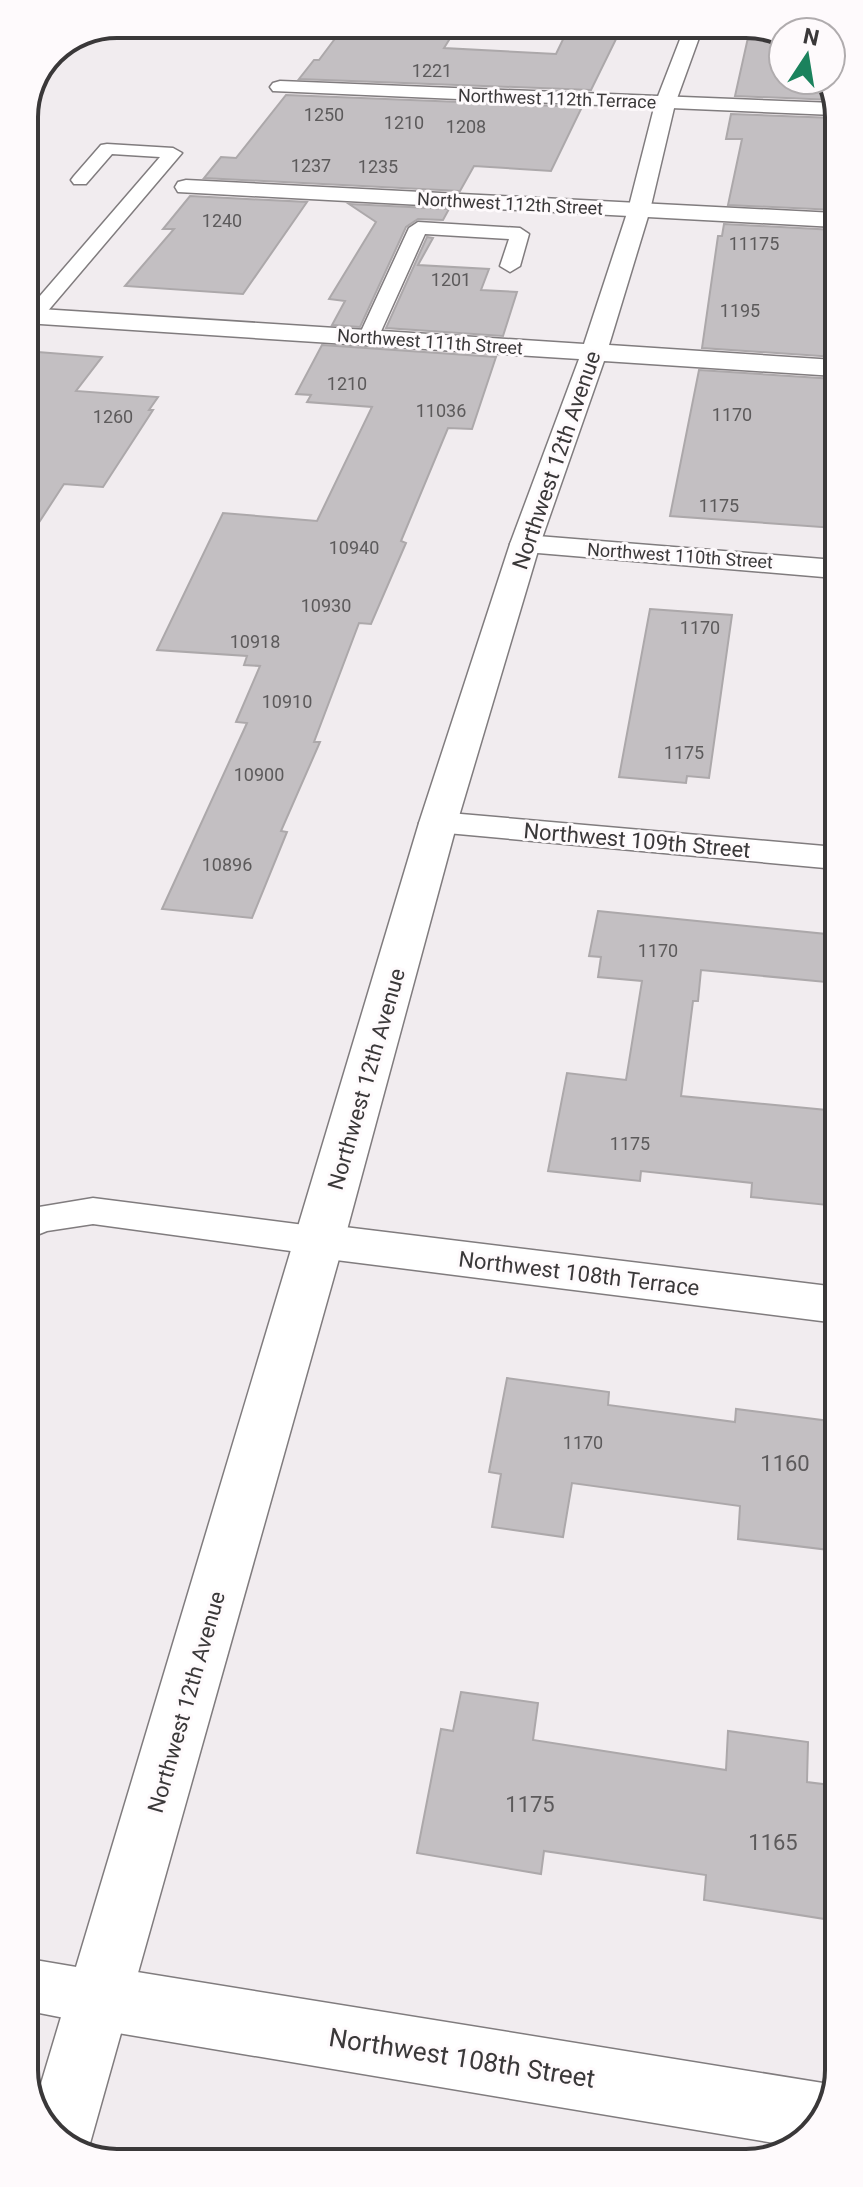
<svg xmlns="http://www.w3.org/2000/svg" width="863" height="2187" viewBox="0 0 863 2187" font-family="Roboto,sans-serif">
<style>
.building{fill:#c3bfc2;stroke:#aca8aa;stroke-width:2}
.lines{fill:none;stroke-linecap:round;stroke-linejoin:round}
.service-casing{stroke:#807c7e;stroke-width:3}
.minor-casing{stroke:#807c7e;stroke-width:3}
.tertiary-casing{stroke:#807c7e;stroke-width:3}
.service{fill:#fff;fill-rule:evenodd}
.minor{fill:#fff;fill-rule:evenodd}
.tertiary{fill:#fff;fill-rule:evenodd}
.labels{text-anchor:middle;stroke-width:6;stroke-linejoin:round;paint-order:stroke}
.number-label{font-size:18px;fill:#5c5a5b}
.far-street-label{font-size:18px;fill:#3a3839;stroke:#fefafc}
.street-label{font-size:22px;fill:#3a3839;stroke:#fefafc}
.near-number-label{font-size:22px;fill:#5c5a5b}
.near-street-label{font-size:26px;fill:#3a3839;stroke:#fefafc}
.rim{fill:none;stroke:#3a3839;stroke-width:4}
</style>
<rect width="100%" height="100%" fill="#f1ecef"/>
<path class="building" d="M346,24H459L444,48L556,54L569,27L621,29L591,90L299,79L314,60H319Z
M751,24L783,36V80H829L834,87V100L735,96Z
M286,95L582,107L551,171L474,166L460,191L204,178L221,157L236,158Z
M731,114L834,118L835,210L728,205L742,139H726Z
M190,196L307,202L243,294L125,286L174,229H163Z
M349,204L449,209L443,220L418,219L406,227L360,327L332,325L345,301L329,299L376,222Z
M724,224L835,230V357L702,348L718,236H722Z
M427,237L433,238L418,265L489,269L481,290L517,292L503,336L386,328Z
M322,345L496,357L472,429L448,428L401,541L406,543L371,624L359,623L314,742H320L281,831L287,832L252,918L162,909L247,723L236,722L260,666L244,665L247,656L157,650L223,513L317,521L372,407L307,402L311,395L296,394Z
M25,351L102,357L76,391L158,397L149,410H153L103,487L64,484L25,544Z
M699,370L835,379V528L670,516Z
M650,609L732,615L709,778L687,776L686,783L619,777Z
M598,911L836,935V983L701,970L698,1001H693L681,1096L837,1111V1206L751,1197L752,1183L641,1171L640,1181L548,1171L567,1073L626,1080L642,981L598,977L601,957L589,956Z
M507,1378L609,1392L608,1405L735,1422L736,1409L837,1422L838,1551L738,1539L740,1506L572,1483L563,1537L492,1527L501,1474L489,1472Z
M461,1692L538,1703L533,1740L726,1770L728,1731L808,1742L807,1782L838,1786L839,1898L832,1897L831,1920L704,1900L706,1875L544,1851L541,1874L417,1853L441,1729L453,1731Z"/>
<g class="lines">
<g class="service-casing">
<path id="service" d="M107,144L173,148L182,153L41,319H27V311L160,157L112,154L86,184H74L71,180L74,176L101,145Z
M418,222L520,228L529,234L520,266L510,272L500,266L509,239L425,234L378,338L375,342H361L358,338L409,228Z
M93,1198L320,1227L334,1231L339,1241L334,1251L320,1255L93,1224L47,1231L27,1239V1209Z
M29,1959L100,1971L119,1979L127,1998L119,2017L100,2025L29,2011Z"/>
</g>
<g class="minor-casing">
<path id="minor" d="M280,81L834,103V115L273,91L270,87L273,83Z
M186,180L835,213V227L178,192L175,187L178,182Z
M525,535L835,560V578L514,551L510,544L514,537Z
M438,812L836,847V869L425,831L419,823L425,815Z
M320,1224L837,1287V1323L320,1258L303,1253L296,1241L303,1229Z
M100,1966L823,2083L834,2087L820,2126L792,2146L100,2030L77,2021L67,1998L77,1975Z"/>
</g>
<g class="tertiary-casing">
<path id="tertiary" d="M686,24H704L675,104L650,210L609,345L835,360V376L604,361L540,544L457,823L344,1241L87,2154L60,2144L34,2107L419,823L510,544L579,359L25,323V308L584,344L628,210L655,104Z"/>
</g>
<use href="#service" class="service"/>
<use href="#minor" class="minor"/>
<use href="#tertiary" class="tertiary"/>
</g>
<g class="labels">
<g class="number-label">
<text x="432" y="77">1221</text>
<text x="324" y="121">1250</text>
<text x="404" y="129">1210</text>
<text x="466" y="133">1208</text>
<text x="311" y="172">1237</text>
<text x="378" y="173">1235</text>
<text x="222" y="227">1240</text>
<text x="754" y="250">11175</text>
<text x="451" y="286">1201</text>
<text x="740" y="317">1195</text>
<text x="347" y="390">1210</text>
<text x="441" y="417">11036</text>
<text x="732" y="421">1170</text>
<text x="113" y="423">1260</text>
<text x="719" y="512">1175</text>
<text x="354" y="554">10940</text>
<text x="326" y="612">10930</text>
<text x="700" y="634">1170</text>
<text x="255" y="648">10918</text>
<text x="287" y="708">10910</text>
<text x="684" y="759">1175</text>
<text x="259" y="781">10900</text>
<text x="227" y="871">10896</text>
<text x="658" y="957">1170</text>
<text x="630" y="1150">1175</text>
<text x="583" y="1449">1170</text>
</g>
<g class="far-street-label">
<text transform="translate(557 99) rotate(2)" y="6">Northwest 112th Terrace</text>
<text transform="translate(510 204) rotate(3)" y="6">Northwest 112th Street</text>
<text transform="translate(430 342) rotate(4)" y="6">Northwest 111th Street</text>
<text transform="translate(680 556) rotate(4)" y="6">Northwest 110th Street</text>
</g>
<g class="street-label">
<text transform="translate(556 460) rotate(-71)" y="8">Northwest 12th Avenue</text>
<text transform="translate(637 840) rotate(5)" y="8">Northwest 109th Street</text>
<text transform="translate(366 1079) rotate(-74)" y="8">Northwest 12th Avenue</text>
<text transform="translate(579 1273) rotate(7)" y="8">Northwest 108th Terrace</text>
<text transform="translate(186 1702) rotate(-74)" y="8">Northwest 12th Avenue</text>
</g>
<g class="near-number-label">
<text x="785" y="1471">1160</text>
<text x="530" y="1812">1175</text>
<text x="773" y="1850">1165</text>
</g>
<g class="near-street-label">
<text transform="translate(462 2058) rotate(9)" y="9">Northwest 108th Street</text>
</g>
</g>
<path d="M0 0H863V2187H0ZM117 38H746A79 79 0 0 1 825 117V2070A79 79 0 0 1 746 2149H117A79 79 0 0 1 38 2070V117A79 79 0 0 1 117 38Z" fill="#fefafc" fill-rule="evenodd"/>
<path class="rim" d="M117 38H746A79 79 0 0 1 825 117V2070A79 79 0 0 1 746 2149H117A79 79 0 0 1 38 2070V117A79 79 0 0 1 117 38Z"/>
<g transform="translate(807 56) rotate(12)"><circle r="38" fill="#fefafc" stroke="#b0acae" stroke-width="2"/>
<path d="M0-6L14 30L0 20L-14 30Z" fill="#1b825d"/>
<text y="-12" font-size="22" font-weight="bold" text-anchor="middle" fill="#3a3839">N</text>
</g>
</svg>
